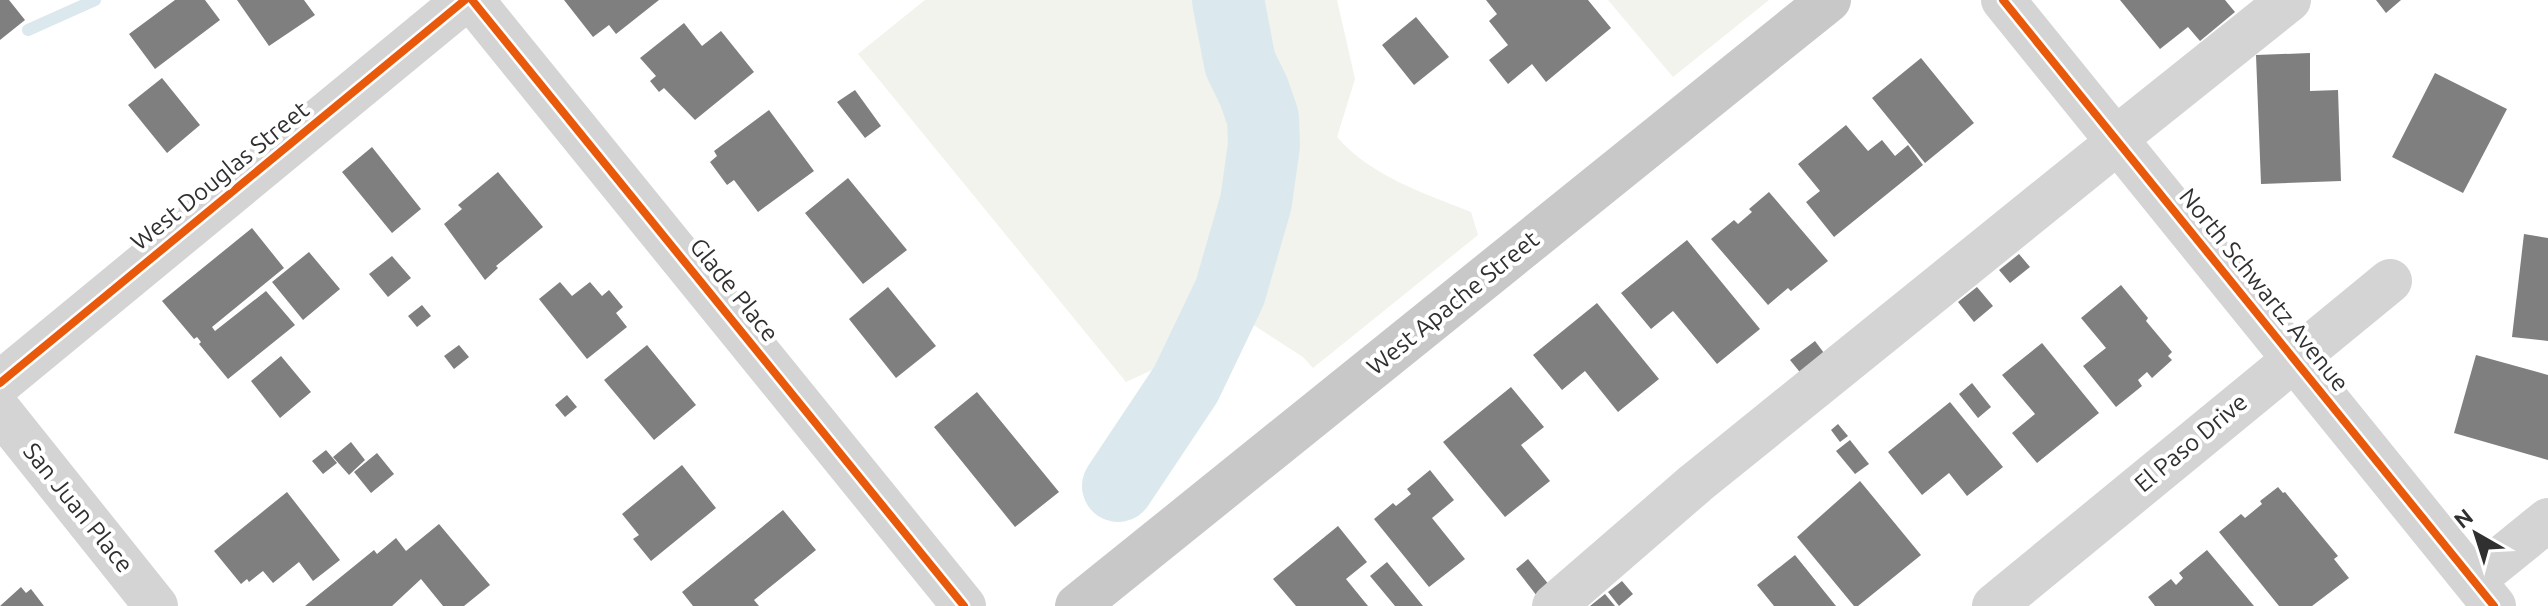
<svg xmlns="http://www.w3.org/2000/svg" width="2548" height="606" viewBox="0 0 2548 606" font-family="Ubuntu,sans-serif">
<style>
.green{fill:#f1f3ec}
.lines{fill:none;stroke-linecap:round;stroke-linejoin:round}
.stream{stroke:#dbe9ee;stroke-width:12}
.river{stroke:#dbe9ee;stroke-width:72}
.building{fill:#7f7f7f}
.minor{stroke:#d4d4d4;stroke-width:44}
.major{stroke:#c8c8c8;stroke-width:44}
.cycleway-casing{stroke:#fff;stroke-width:13}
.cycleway{stroke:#e8590c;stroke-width:8}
.labels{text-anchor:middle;stroke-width:8;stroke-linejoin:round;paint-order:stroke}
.street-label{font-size:24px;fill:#303030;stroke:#fff}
</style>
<rect width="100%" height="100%" fill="#fff"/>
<path class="green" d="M925,0H1206L1236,103L1244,144L1199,290L1165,364L1126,382L858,54Z
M1239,0H1337L1355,79L1337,137C1372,177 1424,193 1471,212L1478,235L1313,368L1303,357L1252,324L1225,336L1232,311L1254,275L1271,225L1288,131L1243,38Z
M1608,0H1769L1673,77Z"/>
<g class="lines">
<path class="stream" d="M28,30L95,0"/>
<path class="river" d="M1118,486L1186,384L1230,292L1256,202L1264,145L1263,118L1254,92L1240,63L1228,0"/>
</g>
<path class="building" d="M0,0H9L25,20L0,40Z
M175,0H205L220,20L155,69L129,34Z
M237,0H304L315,15L269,46Z
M564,0H659L616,34L609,25L593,37Z
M1486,0H1588L1611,28L1546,82L1532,64L1508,84L1489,60L1508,45L1489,21L1497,14Z
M2120,0H2225L2235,12L2200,41L2188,27L2160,49Z
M2376,0H2401L2386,13Z
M1416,17L1449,57L1414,85L1382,45Z
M684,23L702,46L721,31L754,72L695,120L664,88L659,92L650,81L656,76L640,58Z
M2310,53V91L2338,90L2341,181L2261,184L2256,55Z
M1921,58L1974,123L1925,163L1872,98Z
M2435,73L2507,109L2463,193L2392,157Z
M162,78L200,125L167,153L128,105Z
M855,90L881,126L865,138L837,102Z
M769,110L814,171L758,212L734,180L727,185L710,162L717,156L714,151Z
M1846,125L1868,151L1882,140L1895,156L1908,145L1923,165L1834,237L1806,202L1820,191L1798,164Z
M372,147L421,209L392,233L342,172Z
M498,172L543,227L496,266L498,268L485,280L444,224L462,209L458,205Z
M848,178L907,250L863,284L805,213Z
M1769,192L1828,261L1791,291L1788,288L1768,305L1711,239L1734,220L1738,224L1752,212L1749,209Z
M252,228L284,268L212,327L215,331L266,291L295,325L228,379L199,344L201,342L197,337L194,339L162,301Z
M2524,234L2548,238V341L2512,337Z
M1687,240L1760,329L1717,364L1673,311L1651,329L1621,293Z
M309,252L340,289L303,320L272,282Z
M2019,254L2030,267L2010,283L1999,270Z
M392,256L411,278L388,297L369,274Z
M560,282L572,296L590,282L602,296L609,290L623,307L616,313L627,327L587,359L539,299Z
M2121,285L2148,318L2146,321L2172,352L2168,356L2172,360L2152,378L2147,372L2138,380L2142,386L2116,407L2083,366L2106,348L2081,318Z
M888,287L936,346L896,378L849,319Z
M1977,287L1993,306L1974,322L1958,302Z
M1597,303L1659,379L1618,412L1585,371L1562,390L1533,355Z
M422,305L431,316L417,327L408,316Z
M1815,341L1827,357L1803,376L1790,360Z
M2042,343L2099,413L2037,463L2012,433L2035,414L2002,375Z
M459,345L469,357L454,369L444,356Z
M647,345L696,405L654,440L604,380Z
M2476,355L2548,375V460L2454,433Z
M281,356L311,392L280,418L251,381Z
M1972,383L1991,407L1978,418L1959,394Z
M1511,387L1544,427L1521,445L1550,481L1505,517L1443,442Z
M977,392L1059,492L1015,527L934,427Z
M567,395L577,407L565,417L555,405Z
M1950,402L2003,467L1967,496L1949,473L1922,495L1888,452Z
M1838,424L1848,436L1840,442L1831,430Z
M1850,440L1869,464L1855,474L1836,451Z
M351,442L365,460L349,475L333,457Z
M326,450L337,463L323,474L312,461Z
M377,453L394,474L371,493L354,472Z
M682,465L716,508L651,561L633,539L639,535L622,514Z
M1430,470L1454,500L1432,518L1465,559L1429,587L1374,519L1393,503L1396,506L1411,494L1407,489Z
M1860,481L1921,555L1858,606H1854L1797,537Z
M2278,487L2283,493L2285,492L2338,556L2334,559L2349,578L2312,606H2279L2219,532L2241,514L2245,518L2262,504L2260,501Z
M287,492L340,560L313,581L299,562L273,583L263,571L249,582L247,579L241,584L214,551Z
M783,510L816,550L754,600L759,606H693L682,592Z
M439,524L490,585L464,606H443L421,579L392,606H305L374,550L377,554L396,538L406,551Z
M1338,526L1367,562L1346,579L1368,606H1296L1273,579Z
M2207,550L2254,606H2155L2148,597L2171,579L2176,585L2183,578L2179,573Z
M1795,555L1836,606H1774L1757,585Z
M1528,559L1550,586L1537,596L1516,569Z
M1387,562L1423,606H1395L1370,576Z
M1622,581L1633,594L1619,606L1608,592Z
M21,587L26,593L31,589L44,606H0Z
M1605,594L1615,606H1590Z"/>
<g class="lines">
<path class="minor" d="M472,0L964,606
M2003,0L2494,606
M2115,139L2289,0
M0,383L465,0
M0,411L156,606
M2474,580L2548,520
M1554,606L1696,483L2118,142
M1994,606L2390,281"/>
<path class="major" d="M1077,606L1829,0"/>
<g class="cycleway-casing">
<path id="cycleway" d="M472,0L964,606
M2003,0L2494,606
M0,383L465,0"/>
</g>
<use href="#cycleway" class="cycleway"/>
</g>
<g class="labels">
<g class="street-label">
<text transform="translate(220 176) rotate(-39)" y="8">West Douglas Street</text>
<text transform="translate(734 290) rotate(51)" y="8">Glade Place</text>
<text transform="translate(2264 290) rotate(51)" y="8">North Schwartz Avenue</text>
<text transform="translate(1453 303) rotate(-39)" y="8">West Apache Street</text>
<text transform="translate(2191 443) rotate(-40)" y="8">El Paso Drive</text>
<text transform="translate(78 508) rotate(51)" y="8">San Juan Place</text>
</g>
</g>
<g transform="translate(2476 534) rotate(321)" stroke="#ffffff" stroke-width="6" paint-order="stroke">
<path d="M0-6L14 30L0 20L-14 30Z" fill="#303030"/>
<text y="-12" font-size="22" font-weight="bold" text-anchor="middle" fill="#303030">N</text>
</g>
</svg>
